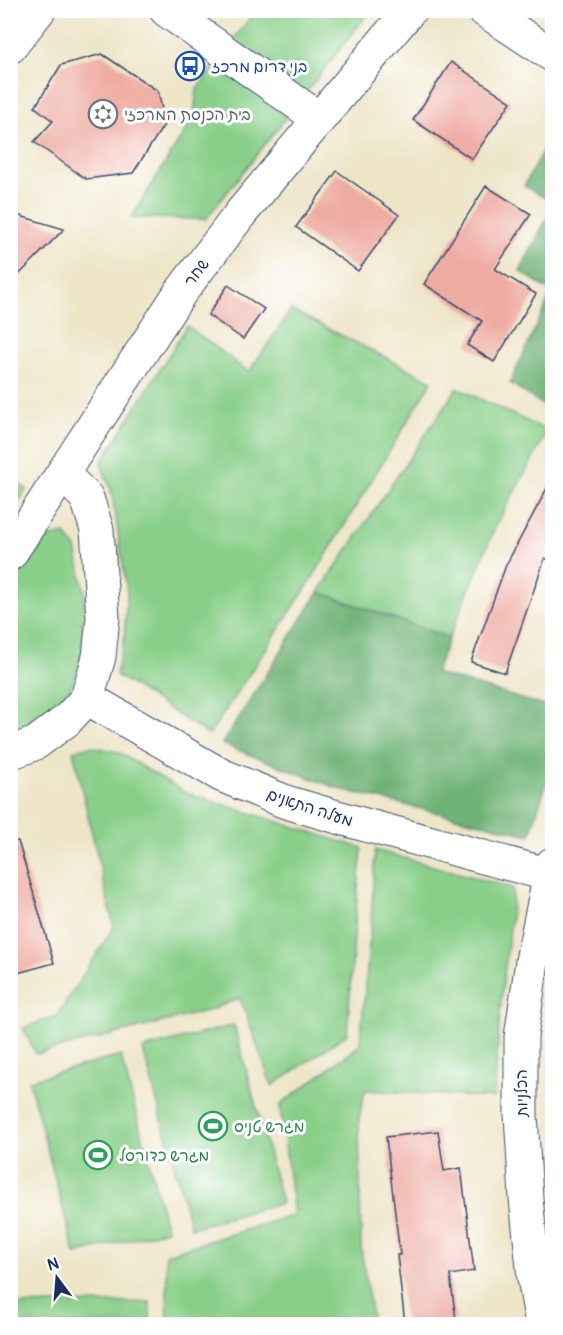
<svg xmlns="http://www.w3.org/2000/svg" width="563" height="1335" viewBox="0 0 563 1335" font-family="Pangolin,'Playpen Sans Hebrew',sans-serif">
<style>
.green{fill:#89cf89;stroke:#527f74;stroke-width:1.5}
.forest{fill:#6eb275;stroke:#44706a;stroke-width:1.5}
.building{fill:#eeaba1}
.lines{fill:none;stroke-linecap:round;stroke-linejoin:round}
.minor-casing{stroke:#3b4a6e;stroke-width:35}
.minor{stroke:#fff;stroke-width:33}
.labels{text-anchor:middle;stroke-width:6;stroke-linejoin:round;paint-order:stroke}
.transit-label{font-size:16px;fill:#164399;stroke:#fff;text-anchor:start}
.worship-label{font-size:16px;fill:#5b616d;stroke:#fff;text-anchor:start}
.street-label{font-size:16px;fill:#1b2f5e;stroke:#fff}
.leisure-label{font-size:16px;fill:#27864d;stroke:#fff;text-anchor:start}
</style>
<rect width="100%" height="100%" fill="#fff"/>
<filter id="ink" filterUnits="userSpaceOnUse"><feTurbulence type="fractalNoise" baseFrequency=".0167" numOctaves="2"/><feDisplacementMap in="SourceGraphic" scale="12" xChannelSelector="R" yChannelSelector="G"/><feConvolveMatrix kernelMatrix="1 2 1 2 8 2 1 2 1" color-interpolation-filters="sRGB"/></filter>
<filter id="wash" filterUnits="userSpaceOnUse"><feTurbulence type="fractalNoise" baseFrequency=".008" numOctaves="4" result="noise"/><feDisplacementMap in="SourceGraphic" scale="24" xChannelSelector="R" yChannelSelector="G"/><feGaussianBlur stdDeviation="1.35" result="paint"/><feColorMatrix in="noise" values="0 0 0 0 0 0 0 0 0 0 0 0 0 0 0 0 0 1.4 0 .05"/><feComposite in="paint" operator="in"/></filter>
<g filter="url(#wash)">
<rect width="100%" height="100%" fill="#eee5c7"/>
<path class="green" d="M255,11H370L206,219L131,218L194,117L197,89Z
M291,310L432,381L308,585L209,735L116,675L124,642L127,591L112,493L101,463L187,326L249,372Z
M457,388L548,431L495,527L449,638L319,592Z
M11,481L27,489L11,512Z
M65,534L76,548L85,595L81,663L65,699L24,735L10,739V587L47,538Z
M90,746L118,752L186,793L362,848L356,909L347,1034L272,1086L240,998L210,1010L36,1054L23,1028L57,1016L114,927L73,751Z
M375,850L513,888L511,919L501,999L494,1098L365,1090L359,1118L361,1248L373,1324H168L166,1254L294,1215L280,1105L360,1045L371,925Z
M234,1025L282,1203L191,1228L143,1049Z
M121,1056L167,1230L75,1254L29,1080Z
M150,1302V1324H13L12,1305Z"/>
<path class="forest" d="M552,133V202L524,186Z
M552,208V411L510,383L552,292L520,271Z
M319,592L449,638L435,673L552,708V765L530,835L339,789L222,744Z"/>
<g id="blocks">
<path class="building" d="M102,54L158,91L165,123L133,173L86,179L34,142L53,121L35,107L61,65Z
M451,62L511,102L472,159L413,120Z
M337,171L399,215L358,271L296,227Z
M486,186L531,214L495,269L536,294L494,362L467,345L482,321L424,284Z
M10,213L64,229L10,284Z
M228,285L264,309L243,339L208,315Z
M552,479V562L545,558L505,673L471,662L506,565Z
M18,841L54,963L10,975V842Z
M438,1131L444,1171L461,1168L474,1271L450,1275L456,1320L405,1324L397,1255H400L386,1137Z"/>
</g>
</g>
<g filter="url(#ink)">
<use href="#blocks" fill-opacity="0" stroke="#3b4a6e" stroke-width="1.5"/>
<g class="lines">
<g class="minor-casing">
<path id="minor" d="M166,10L318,118
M484,10L552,55
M10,47L39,10
M10,554L180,293L241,213L410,10
M87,698L221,775L286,802L358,823L550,875
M10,753L36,743L67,720L87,698L99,657L103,618L97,530L87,498L64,475
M542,1324L534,1278L526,1198L521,1115V1037L532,961L552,864"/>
</g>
<use href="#minor" class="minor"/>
</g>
</g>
<defs>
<g id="bus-ring" transform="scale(1.5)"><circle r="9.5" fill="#fff" stroke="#1a4fb4" stroke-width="1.5"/><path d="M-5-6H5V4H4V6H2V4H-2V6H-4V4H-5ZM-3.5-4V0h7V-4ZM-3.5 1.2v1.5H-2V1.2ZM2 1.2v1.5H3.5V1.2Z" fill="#1a4fb4"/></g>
<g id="synagogue-ring" transform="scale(1.5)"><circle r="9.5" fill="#fff" stroke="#6b7280" stroke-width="1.5"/><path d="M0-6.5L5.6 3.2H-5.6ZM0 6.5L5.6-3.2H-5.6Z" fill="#6b7280"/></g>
<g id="stadium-ring" transform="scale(1.5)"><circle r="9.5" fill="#fff" stroke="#2e9e5b" stroke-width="1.5"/><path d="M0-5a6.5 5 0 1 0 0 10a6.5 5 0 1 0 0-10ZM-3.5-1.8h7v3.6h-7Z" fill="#2e9e5b"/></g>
</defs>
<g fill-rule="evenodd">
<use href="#bus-ring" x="190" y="66"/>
<use href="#synagogue-ring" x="103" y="114"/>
<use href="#stadium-ring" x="213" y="1126"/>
<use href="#stadium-ring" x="98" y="1155"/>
</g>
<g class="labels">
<g class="transit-label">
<text x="211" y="72">בני דרום מרכז</text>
</g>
<g class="worship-label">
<text x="124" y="120">בית הכנסת המרכזי</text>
</g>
<g class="street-label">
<text transform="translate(196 272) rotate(-53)" y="6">שחר</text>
<text transform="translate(310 807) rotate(18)" y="6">מעלה התאנים</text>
<text transform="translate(521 1093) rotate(-91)" y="6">הכלניות</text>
</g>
<g class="leisure-label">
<text x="234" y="1132">מגרש טניס</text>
<text x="119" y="1161">מגרש כדורסל</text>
</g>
</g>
<rect width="563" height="1335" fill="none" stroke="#fff" stroke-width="36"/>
<g transform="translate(57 1278) rotate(344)" stroke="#ffffff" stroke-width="4.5" paint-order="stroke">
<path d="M0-4.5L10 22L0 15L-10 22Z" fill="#1b2f5e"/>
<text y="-9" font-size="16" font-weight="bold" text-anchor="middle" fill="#1b2f5e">N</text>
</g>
</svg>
